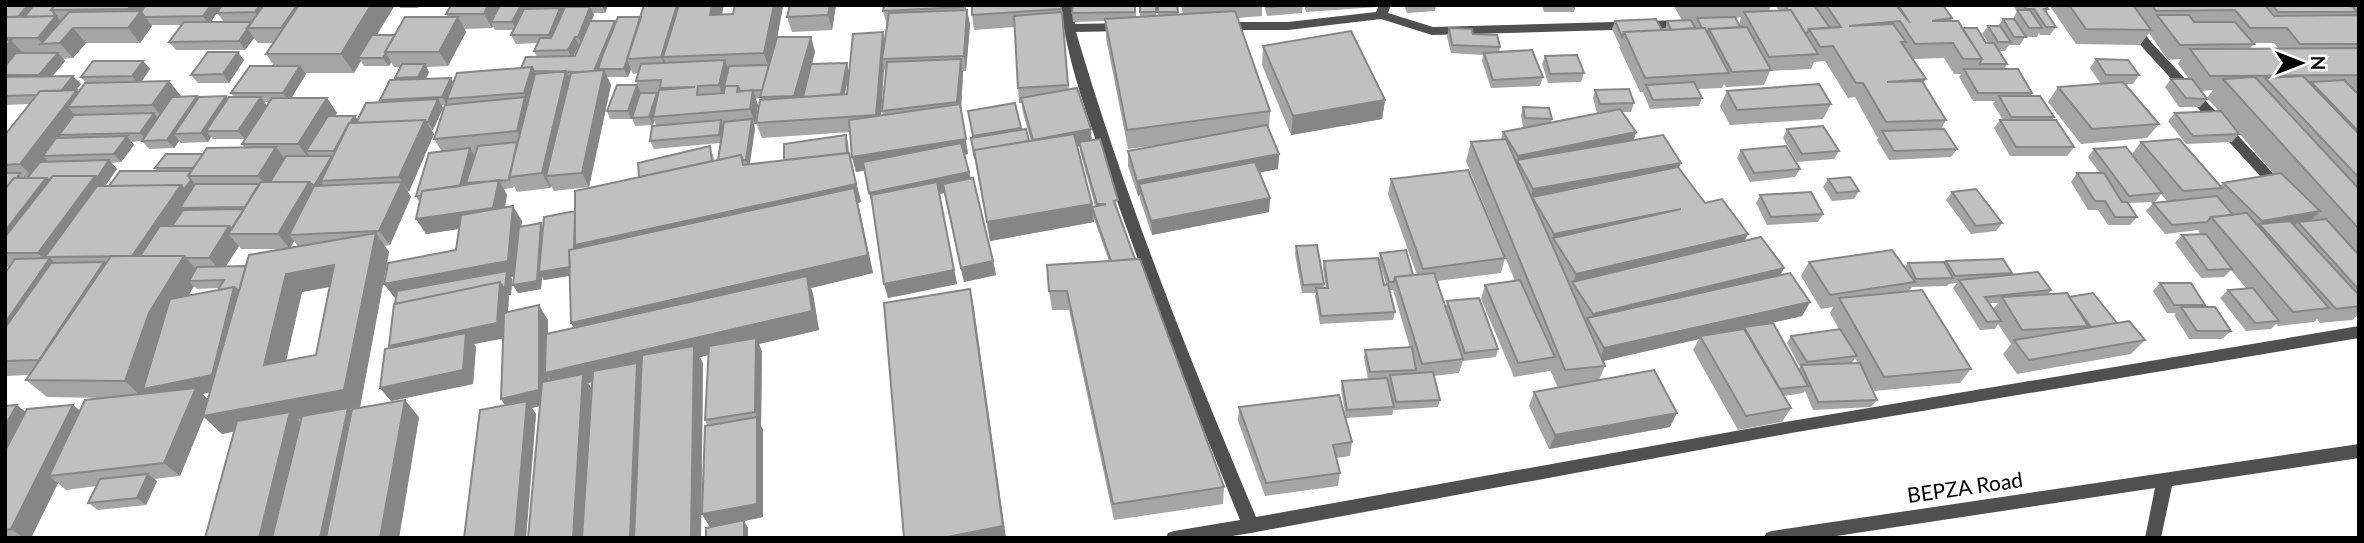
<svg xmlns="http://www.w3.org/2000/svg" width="2364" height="543" viewBox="0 0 2364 543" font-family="Lato,sans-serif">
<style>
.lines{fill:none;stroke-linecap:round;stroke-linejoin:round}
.service{fill:#505050;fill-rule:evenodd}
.minor{fill:#505050;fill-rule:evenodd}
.wall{fill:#a5a5a5;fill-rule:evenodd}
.shaded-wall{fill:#868686}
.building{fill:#c0c0c0;stroke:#868686;stroke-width:2;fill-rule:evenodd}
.labels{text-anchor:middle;stroke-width:5;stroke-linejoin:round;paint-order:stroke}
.street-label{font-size:21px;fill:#000;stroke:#fff}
</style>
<rect width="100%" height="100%" fill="#fff"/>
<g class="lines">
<path class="service" d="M2359,444V458L2172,486L2161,538H2145L2155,488L1823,538H1764L1766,533L1772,531Z"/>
<path class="minor" d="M1061,5H1073L1075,24L1125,23L1131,27L1125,31L1076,32C1125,198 1189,358 1256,517L1791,421L2359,326V338L1791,433L1251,533L1220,538H1166L1168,533L1174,531L1240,520C1194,406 1148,292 1108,175C1090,122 1066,61 1061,5Z
M1379,5H1391L1388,13L1433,27L1683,20L1689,24L1683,28L1432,35L1381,19L1288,30H1222L1216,26L1222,22H1288L1376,12Z
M2111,5H2123L2151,42L2283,184L2285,187L2283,190H2273L2143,48Z"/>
</g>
<path class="wall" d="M5,5H395L376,35H395L448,17L446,14L451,5H608L605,13H593L594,15L591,21L616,23L641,17L644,5H724L722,15L733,14L735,5H783L777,39L811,37L815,52L812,64L849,70L885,42L887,26L883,11L966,5V10H967L970,25L966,71H963L961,109L968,154L965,155L993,261L996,275L964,282L944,193L939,194L957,284L888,298L873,207L864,170L856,172L852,157L850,132L762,138L756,123L761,100V98L755,99L758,105L755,124H753L755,128L750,164L784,160L846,135L848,143L849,154L861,202L858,203L873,273L811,288L813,294L819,330L759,344L762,352L761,426L763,430V517L744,521L748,528L710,527L702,514L707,425L705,420L708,355L700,357L703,364L701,538H528L540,406L532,408L536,414L526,538H464L505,405L503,338L474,344L476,347L473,384L391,401L380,388L391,348L389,346L396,298H395L384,284L456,250L459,229L426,234L420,203L416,196L442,152L434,139L445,105H442L443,108L433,130H431L434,134L408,192L411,197L390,245L384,246L389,252L360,407L350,409L352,412L419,417L399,538H205L234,431L222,434L204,417L180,476L154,479L157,481L146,505L98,510L88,503L97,486L66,490L58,483L31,538H5V406L17,405L25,412L73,405L80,411L105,398L47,397L26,380L29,375L5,376V267L8,269L9,268L5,265V135L30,104L5,105ZM217,13L224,22H210ZM151,25H182L169,42L176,50H245L254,38L258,43H273L266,54L274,66L231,93L234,97L228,99L181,97L169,81L141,82L150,69L143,61L81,77L86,83L79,92L76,90L81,84L52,76L65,61L63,59L73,58L86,43H140L152,26ZM493,26L495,30H514L511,35L516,44L538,43L534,51L537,57L521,68L453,83L426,79L429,72L426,67L448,66L466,32L464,29L492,28ZM579,45H580L575,56H573ZM361,61L364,66H389L391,62L394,67H401L395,78L397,80L380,100L382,102L358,120L335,116L337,113L327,98H291L306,74L305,73H354ZM884,68L886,74L882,111L883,115L881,116ZM631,69L633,74L638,73L636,81L637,85L607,111L610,119H631L632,118L635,126L653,125L654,121L657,126L650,141L654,149L720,143L718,160L714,161L713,154L639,177L575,211L543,226H521L522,221L505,207L507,195L504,189L513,188L514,186L517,192L550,188L551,186L554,191L589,187L611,85L607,77H628ZM849,75L847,94H845ZM264,102H270L242,144L245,148L203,154L155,168L158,171L109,186H105L117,169L111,163L121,162L134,145L131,142L142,141L149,149L174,148L179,141L181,143L208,142L211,137L213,139H245L267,106ZM294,241L298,247L290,248ZM239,246L241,249H287L246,266H226ZM514,276L513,285L518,293L541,289L542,277L544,280L570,276L571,323L574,328L548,333V320L508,312L509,297L508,295H511L512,279L511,277ZM194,286L197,289L219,288L218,290L189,295ZM330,287L316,355L286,361L302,292ZM592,382L587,461L591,388L588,383ZM210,392L208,399L202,394Z
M399,5H420L418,8H400Z
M836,5L832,30L792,32L787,17Z
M1061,5L1069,89L1092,140L1118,209H1117L1135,259L1224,487L1223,504L1114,520L1069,310H1052L1049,291L1109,261L1093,216L1094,222L990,241L971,138H973L968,111L1021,130L1029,141H1031L1023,113L1022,103H1019L1018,88L1015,27L974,30L972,15ZM1080,146V151L1095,206L1093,207L1077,147Z
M1136,5V17H1140V5H1156V16H1158V5H1177L1178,14H1183L1181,5H1262V16L1237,18L1270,111L1269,129L1279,154L1278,169L1259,172L1270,198L1269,212L1152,235L1140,199V195L1138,196L1128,166V151L1158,145L1128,149L1106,38L1105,21L1073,22L1072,13Z
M1264,5H1303L1302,13L1267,16Z
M1304,5H1378L1377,7L1306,12Z
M1404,5H1436L1435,11L1407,13Z
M1542,5H1576L1574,12H1544Z
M1673,5H1771L1769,11L1779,10L1776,7L1777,5H1943L1952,18L1951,21L1986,43H1988L1982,34L1988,26H1998L2003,19H2013L2017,11L2013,5H2046L2048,9L2046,12L2056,27L2050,35H2040L2039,33L2037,37H2025L2020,45H2009L2005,51H1998L2007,64L2004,69L2032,93L2030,96L2054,117L2052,120L2074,147L2067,156H2010L1994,128L2000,120H2003L1993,104L1995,101H1973L1959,77L1961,74H1954L1944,58L1912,59L1926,79L1923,83L1946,120L1941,129L1957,149L1951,157L1889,160L1877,140L1879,137H1877L1855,97L1848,98L1825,61L1814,62L1811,69L1770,71L1764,85L1726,87L1724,84L1722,88L1698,89L1702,98L1699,106L1650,109L1643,92H1640L1619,47L1620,46L1612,29L1615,21L1665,30L1667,21L1682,20ZM1741,17L1739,24L1735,18Z
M2049,5H2359V314L2352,320L2320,323L2317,319L2314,322L2278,326L2276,324L2271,329L2246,331L2220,298L2228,290L2246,288L2231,270L2224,277L2201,278L2175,243L2182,235L2201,234L2198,231L2199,230L2165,234L2146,211L2153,203L2167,201L2161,194L2155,202L2128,203L2137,217L2130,225H2108L2098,210H2088L2071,182L2077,173H2100L2088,157L2094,149L2132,154L2141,142L2220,186L2223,183L2274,174L2238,132L2239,134L2232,142L2186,144L2168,121L2175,113L2219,111L2207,98L2213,90L2201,91L2207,99L2200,107H2179L2165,87L2171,79H2189L2178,64L2181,59L2168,60L2149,33L2140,45L2076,44ZM2253,43H2274L2278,48H2250L2254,44Z
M1449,28L1473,34L1500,47L1499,52L1543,77L1540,86L1491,88L1482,61L1483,55L1451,53L1447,37Z
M1263,46L1385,100L1382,119L1291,135L1262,65Z
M1545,56L1584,73L1581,82L1548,83L1542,64Z
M2096,59L2139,75L2133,84H2124L2159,124L2147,138L2081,144L2048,102L2058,87L2107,83H2100L2090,68Z
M244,60L229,83H198L191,75Z
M1595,90L1634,103L1631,112H1622L1636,132L1634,140L1679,168L1705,203L1748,234L1744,241L1784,268L1780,276L1810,302L1802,316L1765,324L1799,369L1800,367L1787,343L1791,336L1839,329L1830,313L1833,307L1821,309L1801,276L1809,262L1905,268L1908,263H1945L1946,261L2012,273L2010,275L2051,290L2047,295L2069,297L2117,323L2145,340L2131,354L2017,374L2003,354L2011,344L1998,324L1995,329L1980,330L1953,288L1957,283L1949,284L1947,286L1912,287L1909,291L1971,369L1960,383L1874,391L1869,382L1877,400L1871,407L1813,410L1805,391L1803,393L1784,396L1791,408L1782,422L1738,430L1693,350L1699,339L1603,361L1605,366L1599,380L1670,427L1549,449L1529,406L1534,392L1558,388L1550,370V371L1514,377L1481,299L1485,285L1515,281L1466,161L1471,142L1501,139L1503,132L1529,127H1523L1521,116L1523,107L1552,119L1551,123L1602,113H1597L1593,98ZM1990,303H1998L1993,309ZM1855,358L1858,363H1852Z
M1727,91L1831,104L1823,119L1730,125L1720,106Z
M1787,129L1839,151L1834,159L1797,162L1783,138Z
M1741,150L1800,169L1795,177L1750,182L1737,158Z
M1391,179L1505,258L1501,273L1437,281L1446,307L1447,301L1498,349L1496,357L1463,361L1459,373L1434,376L1440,400L1438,407L1394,410V409L1392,415L1346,418L1341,389L1342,381L1368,379L1364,358L1365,350L1410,348L1393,290H1390L1395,312L1393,320L1320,324L1315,296L1316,293H1302L1295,254L1296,246L1324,284L1323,288H1326L1323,269L1324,261L1386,284L1379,261L1380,253L1413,275H1417L1388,194Z
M1828,179L1859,191L1854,199L1832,201L1823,187Z
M1952,192L2002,223L1996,231L1971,234L1946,200Z
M1760,195L1823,214L1818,222L1767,225L1756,203Z
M2160,283L2205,305L2203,307L2231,331L2222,339H2189L2174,315L2176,313H2167L2153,291Z
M1239,407L1352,442L1350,456L1336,458L1340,473L1338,486L1265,496L1238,421Z"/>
<path class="shaded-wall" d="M28,5H43L30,20L14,21Z
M131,5H155L145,17L152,26L140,43L128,28L135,18L128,9Z
M211,5H222L209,25L203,16Z
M260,5H281L265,27L255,12Z
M371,5H395L363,58H358L361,61L354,73L341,54Z
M488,5H504L491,22L493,26L492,28L484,14Z
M521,5H529L523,7L526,12L517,30L512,22Z
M558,5H564L565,7L553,43L549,35L560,10Z
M602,5H608L605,13Z
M677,5H687L663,57L668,68L667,72L661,57Z
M712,5H724L716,34L710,15Z
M774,5H783V7L765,98L763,90L768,66L764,53Z
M830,5H836L832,30L828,15Z
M590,7L594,15L582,45L578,37Z
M967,10L970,25L966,71L964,56Z
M55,14L69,31L43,44L38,38Z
M458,17L466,32L448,66L439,52Z
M615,21L618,30L598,69L600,73H593Z
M73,28L86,43L73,58L60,43Z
M248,29L254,38L245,50L239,41Z
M883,32L886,47L882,59L884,68L880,130L876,115Z
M575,37L579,45L572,59L568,50Z
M811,37L815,52L799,111L794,96Z
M11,40L25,55L5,75V47Z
M238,52L244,60L229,83L223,74Z
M58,53L65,61L47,83L39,75Z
M386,53L391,62L389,66L383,58Z
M961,59L963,74L961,109L968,154L856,172L852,157L960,117L957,102Z
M627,60L631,69L628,77L624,69Z
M725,60L730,75L723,91L725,98L724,100L719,85Z
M143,61L150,69L139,85L132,76Z
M847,63L849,72L842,107L840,99Z
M425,64L429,72L423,85L418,77Z
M300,66L306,74L289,102L283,93Z
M532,67L540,82L531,108L524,93Z
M604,70L611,85L589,187L582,173Z
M566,71L573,86L546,176L551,186L550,188L542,173Z
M73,76L81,84L66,103L58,95Z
M451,78L455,86L447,99L448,102L447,105L442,97Z
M169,81L181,96L165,120L152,105Z
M637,85L641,93L631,119L628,111Z
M77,90L90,105L68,107L79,120L59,135L64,140L43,156L48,161L35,179L20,164Z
M753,90L758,105L755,124L750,109Z
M657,93L661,101L653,117L654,121L653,125L649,117Z
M197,96L203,105L174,134L179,141L174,148L167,140Z
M226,96L232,104L206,131L211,137L208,142L201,133Z
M261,97L267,106L245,139L238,131Z
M525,97L533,112L525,146L517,131Z
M327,98L337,113L314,151H306L311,157L309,159L298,144Z
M438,99L443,108L433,130L428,122Z
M1385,100L1382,119L1291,135L1293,116Z
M154,113L161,121L147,141L140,133Z
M355,116L361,124L340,159L334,151Z
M752,119L755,128L749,168L746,160Z
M425,120L434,134L409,192L399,177Z
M721,120L724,129L722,143L719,135Z
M1021,128L1022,136L974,144L973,136Z
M1091,129L1092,144L1079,142L1080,146L1035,155L1033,140Z
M1636,132L1631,147L1517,160L1514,171L1518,156Z
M846,135L848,143L849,154L861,202L858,203L873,273L811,288L813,294L819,330L759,344L762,352L761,426L755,412L756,344L700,357L703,364L701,538H630L637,372L588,383L591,388L583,538H573L557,391L548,377V404L532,408L536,414L526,538H515L510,413L501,399L539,305L548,320V372L582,341L571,323L577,274L544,280L542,277L541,289L518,293L513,285L541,223L546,231L576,211L787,172Z
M127,136L134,145L121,162L114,154Z
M276,147L287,162L270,190L258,176Z
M470,148L475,157L466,183L467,186L458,192Z
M1279,154L1278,169L1143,195L1139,184L1140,195L1138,196L1137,181Z
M332,156L338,164L321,181L324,186H314Z
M109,160L117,169L105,186L45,257L49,261L50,258L65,273L5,361V323L47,263L38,253L95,176Z
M1681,163L1675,177L1532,197L1530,204H1529L1533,189Z
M969,172L972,187L939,194L957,284L888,298L884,284L873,207L869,193Z
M46,178L60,193L5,253V231Z
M191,180L198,188L180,208L185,213L155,258L132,256L181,185Z
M499,180L507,195L502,222L426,234L416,219Z
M309,182L320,197L289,235L294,241L290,249L278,234Z
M402,182L411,197L390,245L379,231Z
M1270,198L1269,212L1152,235L1151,221Z
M1092,204L1094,222L990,241L987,222Z
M513,206L522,221L517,276L511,277L512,279L511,295H508L509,297L506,338L474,344L476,347L473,384L391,401L380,388L400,360L389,346L506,278L395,298L384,284L508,261Z
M1681,209L1553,238L1550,248L1554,234Z
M2320,211L2305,226L2298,222L2292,228L2259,224L2248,236L2262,221Z
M229,226L236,234H228L239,246L222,272L209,258Z
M376,233L389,252L360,407L350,409L361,421L336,538H320L348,410L297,419L307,429L281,538H259L288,421L222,434L204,417L180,476L164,463L158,403L147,392L144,399L125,381L149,313L184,256L201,274L189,281L194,286L167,331L234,287L247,301L225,389L202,394L210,401L344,390Z
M1748,234L1741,248L1573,283L1576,274Z
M993,261L996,275L964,282L961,268Z
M104,262L118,277L40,360Z
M334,265L349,283L302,292L281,383L264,365L286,274Z
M1784,268L1776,282L1590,322L1593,314Z
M970,289L974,308L1006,538H942Z
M1810,302L1802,316L1745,329L1744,327L1743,329L1700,336L1699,339L1599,362L1604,348Z
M405,400L419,417L399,538H380Z
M17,405L34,419L5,473V426Z
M73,405L89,418L49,476L58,483L31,538H24L11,529Z
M1677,413L1670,427L1549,449L1555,435Z
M757,417L763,430V517L744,521L748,528V538H744L710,527L702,514Z
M148,474L157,481L146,505L137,498Z"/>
<path class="building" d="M5,5H28L18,17H5Z
M34,5H55L51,10L55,14L53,16L24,17Z
M55,5H131L128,9L51,10Z
M146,5H211L203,16L145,17L141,12Z
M222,5H260L255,12L217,13Z
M264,5H297L281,28H247Z
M299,5H371L341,54H266Z
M451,5H488L484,14H446Z
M500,5H521L512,22H491Z
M524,5H558V6L523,7Z
M644,5H677L661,57L627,59Z
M679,5H712L710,15L733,14L735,5H774L764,53L663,57Z
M790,5H830L828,15L787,17Z
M884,5H963V7L883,11Z
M972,5H1061V9L972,15Z
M1073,5H1135V12L1072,13Z
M1140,5H1156V12H1140Z
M1158,5H1177L1178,12H1158Z
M1267,5H1294L1267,7Z
M1785,5H1814L1830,28L1809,29L1806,35L1791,10H1788Z
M1826,5H1896L1910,23L1898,5H1943L1952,18L1932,21H1958L1982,59H1963L1953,43L1915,44L1900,21L1849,26L1893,24L1906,42H1901L1926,79L1887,82L1922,81L1946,120L1886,122L1863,83H1856L1833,46L1820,47L1809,29L1841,27Z
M2024,5H2046L2048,9H2044L2056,27H2046L2034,9H2026Z
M2069,5H2133L2151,30L2086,29Z
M2152,5H2265L2274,16L2358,15L2359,44H2300L2287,28H2250L2235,10L2156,11Z
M2272,5H2351L2357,12H2278Z
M565,7H590L578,37H575L568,50L534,51L540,38H551Z
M560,8L549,35H511L524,9Z
M967,10L964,56L882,59L889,13Z
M1791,10L1818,54L1769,57L1744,12Z
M2017,10H2030L2042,28H2029Z
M141,11L128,28H73L60,43L41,44L69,12Z
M1235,11L1270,111L1127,130L1105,19Z
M1062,12L1068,85L1018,88L1014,16Z
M2157,15H2189L2194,22H2235L2254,44L2180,45Z
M56,16L38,38H5V17Z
M405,17H458L439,52H385Z
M618,17H641L624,69H598L603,54Z
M1735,17L1740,27L1709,29L1707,32L1705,28H1702L1697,18Z
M1656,19L1662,30L1624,32L1622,37L1615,21Z
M2003,19H2014L2026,37H2014Z
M1691,20L1695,28L1671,30L1667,21Z
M590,21H615L594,71L579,72L534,71L532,67L521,68L526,57L575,56Z
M184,22H252L239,41L169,42Z
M1988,26H2000L2011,42H1998Z
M1747,27L1771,70L1732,72L1709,29Z
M1449,28L1472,29L1473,34L1497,35L1500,47L1452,45Z
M1705,28L1729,73L1645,78L1624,32Z
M1962,28H1977L1986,43H1994L2007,64H1980V63L1982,59Z
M1351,31L1385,100L1293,116L1263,46Z
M883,32L876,115L756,123L760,100L847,94L853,34Z
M372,35H395L385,52L386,53L383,58H358Z
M777,37H811L794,96L760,97Z
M5,40H11L5,47Z
M2359,48V75L2210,76L2190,49Z
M1532,50L1543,77L1493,80L1484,53Z
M208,52H238L223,74L191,75Z
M16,53H58L39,75H5V66Z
M1577,55L1584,73L1550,74L1545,56Z
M961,59L957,102L882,111L887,62Z
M2096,59L2128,60L2139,75H2106Z
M725,60L719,85L698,86L697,95L724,93L725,86H738L737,92L753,90L750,109L653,117L659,90L695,87L660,88L661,80L636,81L641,64Z
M93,61H143L132,76L81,77Z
M847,63L841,94L803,97L811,64Z
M402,64H425L418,77L395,78Z
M769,65L762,90L740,91L738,86H725L724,91H723L729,66Z
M250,66H300L283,93H231Z
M532,67L524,93L447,99L457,73Z
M1964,69H2018L2032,93H1978Z
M604,70L582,173L546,176L571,73Z
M566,71L542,173L509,177L535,74Z
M73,76L61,91H40L37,95L5,96V77Z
M2303,76L2359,134V178L2265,78Z
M2255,77L2359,189V229L2223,79Z
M451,78L442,97L380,100L390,80Z
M2171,79H2192L2207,99L2186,98Z
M2344,80L2359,95V132L2311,82Z
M169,81L152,105L68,107L85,83Z
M1694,82L1702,98L1653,100L1646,85Z
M2123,82L2159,124L2092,129L2058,87Z
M1819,84L1831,104L1737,110L1727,91Z
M617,85H637L628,111H607Z
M1077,88L1091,129L1033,140L1021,98Z
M1629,89L1634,103L1600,104L1595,90Z
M77,90L20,164L5,165V135L40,91Z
M640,93H657L649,117L632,118Z
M197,96L167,140L142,141L172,97Z
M226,96L201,133L174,134L199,97Z
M1999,96H2040L2054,117H2011Z
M229,97H261L238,131H206Z
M525,97L517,131L434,139L445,105Z
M272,98H327L298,144H242Z
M438,99L428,122H426L425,120L356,123L366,103Z
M1015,103L1021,128L973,136L968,111Z
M960,104L966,139L852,157L849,120Z
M1523,107L1549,108L1552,119L1525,118Z
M1620,109L1636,132L1518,156L1503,132Z
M2221,111L2239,134L2193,136L2175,113Z
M154,113L140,133L59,135L74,115Z
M328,116H355L350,123H349L334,151H306Z
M752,119L746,160H743L741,155L718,160L724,122Z
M425,120L399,177L321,181L349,123Z
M721,120L719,135L650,141L652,126Z
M2000,120H2056L2074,147H2016Z
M1267,125L1279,154L1137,181L1128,151Z
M1823,126L1839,151L1802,154L1787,129Z
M1026,129L1029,141L974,150L975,159L971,138Z
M1944,129L1957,149L1894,151L1882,131Z
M1074,134L1092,204L987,222L974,150Z
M846,135L847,153L784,160V144Z
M1663,135L1681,163L1533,189L1517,160Z
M127,136L114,154L43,156L56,138Z
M1100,139L1118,200L1114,201L1135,259L1111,261L1092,207L1106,204H1097L1079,142Z
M1506,139L1605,366L1565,370L1471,142Z
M2179,139L2222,188L2183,191L2141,142Z
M517,142L509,180L466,183L478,146Z
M961,143L969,172L869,193L863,162Z
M710,146L712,161L639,177L638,163Z
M1786,146L1800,169L1754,173L1741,150Z
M276,147L258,176H188L207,148Z
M2126,147L2162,193L2129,196L2094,149Z
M470,148L460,186L422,191L421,196H416L429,153Z
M849,153L856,184L575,245V191L741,155L743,165Z
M166,154H203L193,168H155Z
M286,156H332L314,186L309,182H270Z
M109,160L97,178L95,176H53L49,180L46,178H27L40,162Z
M1255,162L1270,198L1151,221L1139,184Z
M1678,167L1705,203L1722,199L1748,234L1576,274L1553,238L1681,209L1554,234L1532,197Z
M1468,170L1505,258L1423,269L1391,179Z
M120,171H191L188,176L191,180L184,189L181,185L109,186Z
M5,173H20L17,178H14L5,189Z
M2077,173H2104L2122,202H2127L2137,217H2115L2105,201H2095Z
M2281,173L2320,211L2262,221L2223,183Z
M53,176H95L38,253H5V237Z
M1850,177L1859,191L1837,193L1828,179Z
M14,178H46L5,231V189Z
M973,178L993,261L961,268L943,184Z
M499,180L493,208L416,219L422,191Z
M261,182H309L278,234H228Z
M402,182L379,231L289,235L314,186Z
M937,182L954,270L884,284L871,195Z
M195,184H259L245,207L180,208Z
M181,185L132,256L45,257L97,186Z
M854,188L868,255L571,323L569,250Z
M1976,189L2002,223L1976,226L1952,192Z
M1811,192L1823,214L1771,217L1760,195Z
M2217,196L2233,215L2211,217L2207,222L2172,225L2153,203Z
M513,206L508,261L384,284L388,263L456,250L461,215Z
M244,209L232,229L229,226H172L183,210Z
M575,211L574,249L569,250L570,267L539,272L544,217Z
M2247,213L2329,308L2293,312L2211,217Z
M2326,219L2359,255V290L2298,222Z
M2290,221L2359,295V306L2336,309L2259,224Z
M541,223L537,281L513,285L519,227Z
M160,226H229L209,258H186L184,256H140Z
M376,233L344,390L203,416L249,255ZM334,265L316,355L264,365L286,274Z
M2206,234L2232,269L2208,270L2182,235Z
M1761,237L1784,268L1593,314L1572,282Z
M1317,245L1324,284L1303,285L1296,246Z
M1406,250L1413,275L1395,277L1394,282H1389L1380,253Z
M1892,250L1915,282L1830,295L1809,262Z
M111,256H184L149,313L125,381L26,380Z
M50,258L5,323V273L15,259Z
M1378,258L1384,285L1388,284L1395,312L1321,316L1316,288H1328L1324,261Z
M1140,259L1224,487L1113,504L1067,291H1049L1047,265Z
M2003,259L2012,273L1955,276L1946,261Z
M104,262L39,360L5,361V328L51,263Z
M1944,262L1953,278L1916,279L1908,263Z
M246,266L239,291L234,287L218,290L224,280L189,281L197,267Z
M507,271L505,287H503L500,282L395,304L397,291Z
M2038,272L2051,290L1985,297L2001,321L1987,322L1959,280Z
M1434,273L1463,359L1422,364L1395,277Z
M1790,273L1810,302L1604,348L1587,318Z
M807,276L812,311L545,373L546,334Z
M1520,280L1555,357L1518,363L1485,285Z
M500,282L497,323L389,346L394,304Z
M2160,283H2191L2205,305H2174Z
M234,287L212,375L143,389L170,299Z
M2253,288L2279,321L2255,323L2228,290Z
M970,289L1003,526L942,538H904L884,303Z
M1922,290L1971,369L1884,377L1839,298Z
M2067,293L2088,326L2022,330L2002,297Z
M2093,293L2117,323L2091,327L2069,297Z
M1479,298L1498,349L1465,353L1447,301Z
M539,305V390L501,399L504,313Z
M2181,307H2215L2231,331H2197Z
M2129,321L2145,340L2029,360L2014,340Z
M1773,323L1808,386L1780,389L1744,327Z
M1744,329L1791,408L1746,416L1700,336Z
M1840,329L1857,356L1807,362L1791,336Z
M466,333L463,370L380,388L385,349Z
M756,338L755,412L705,420L709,346Z
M694,346L691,538H634L642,355Z
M1412,347L1416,370L1370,372L1365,350Z
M637,363L630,538H582L593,371Z
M1860,363L1877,400L1818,402L1801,365Z
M1654,370L1677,413L1555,435L1534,392Z
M1433,372L1440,400L1396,402L1390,375Z
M583,374L573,538H528L542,382Z
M1387,378L1394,407L1347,410L1342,381Z
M196,388L164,463L49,476L85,400Z
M1339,395L1352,442L1333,445L1340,473L1266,483L1239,407Z
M405,400L380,538H326L352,409Z
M527,401L515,538H464L480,410Z
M17,405L5,426V406Z
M73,405L11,529L5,530V451L27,409Z
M348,408L320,538H272L302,416Z
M290,412L259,538H205L237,421Z
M757,417V504L702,514L705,426Z
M148,474L137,498L88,503L100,479Z
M744,520V538H706V528Z"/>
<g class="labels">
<g class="street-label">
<text transform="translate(1965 488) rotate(-8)" y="7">BEPZA Road</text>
</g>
</g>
<rect width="2364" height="543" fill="none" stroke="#000000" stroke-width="14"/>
<g transform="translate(2301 63) rotate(90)" stroke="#ffffff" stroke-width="5" paint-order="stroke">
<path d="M0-5L12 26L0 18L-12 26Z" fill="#000000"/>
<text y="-10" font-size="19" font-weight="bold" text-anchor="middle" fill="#000000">N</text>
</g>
</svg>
